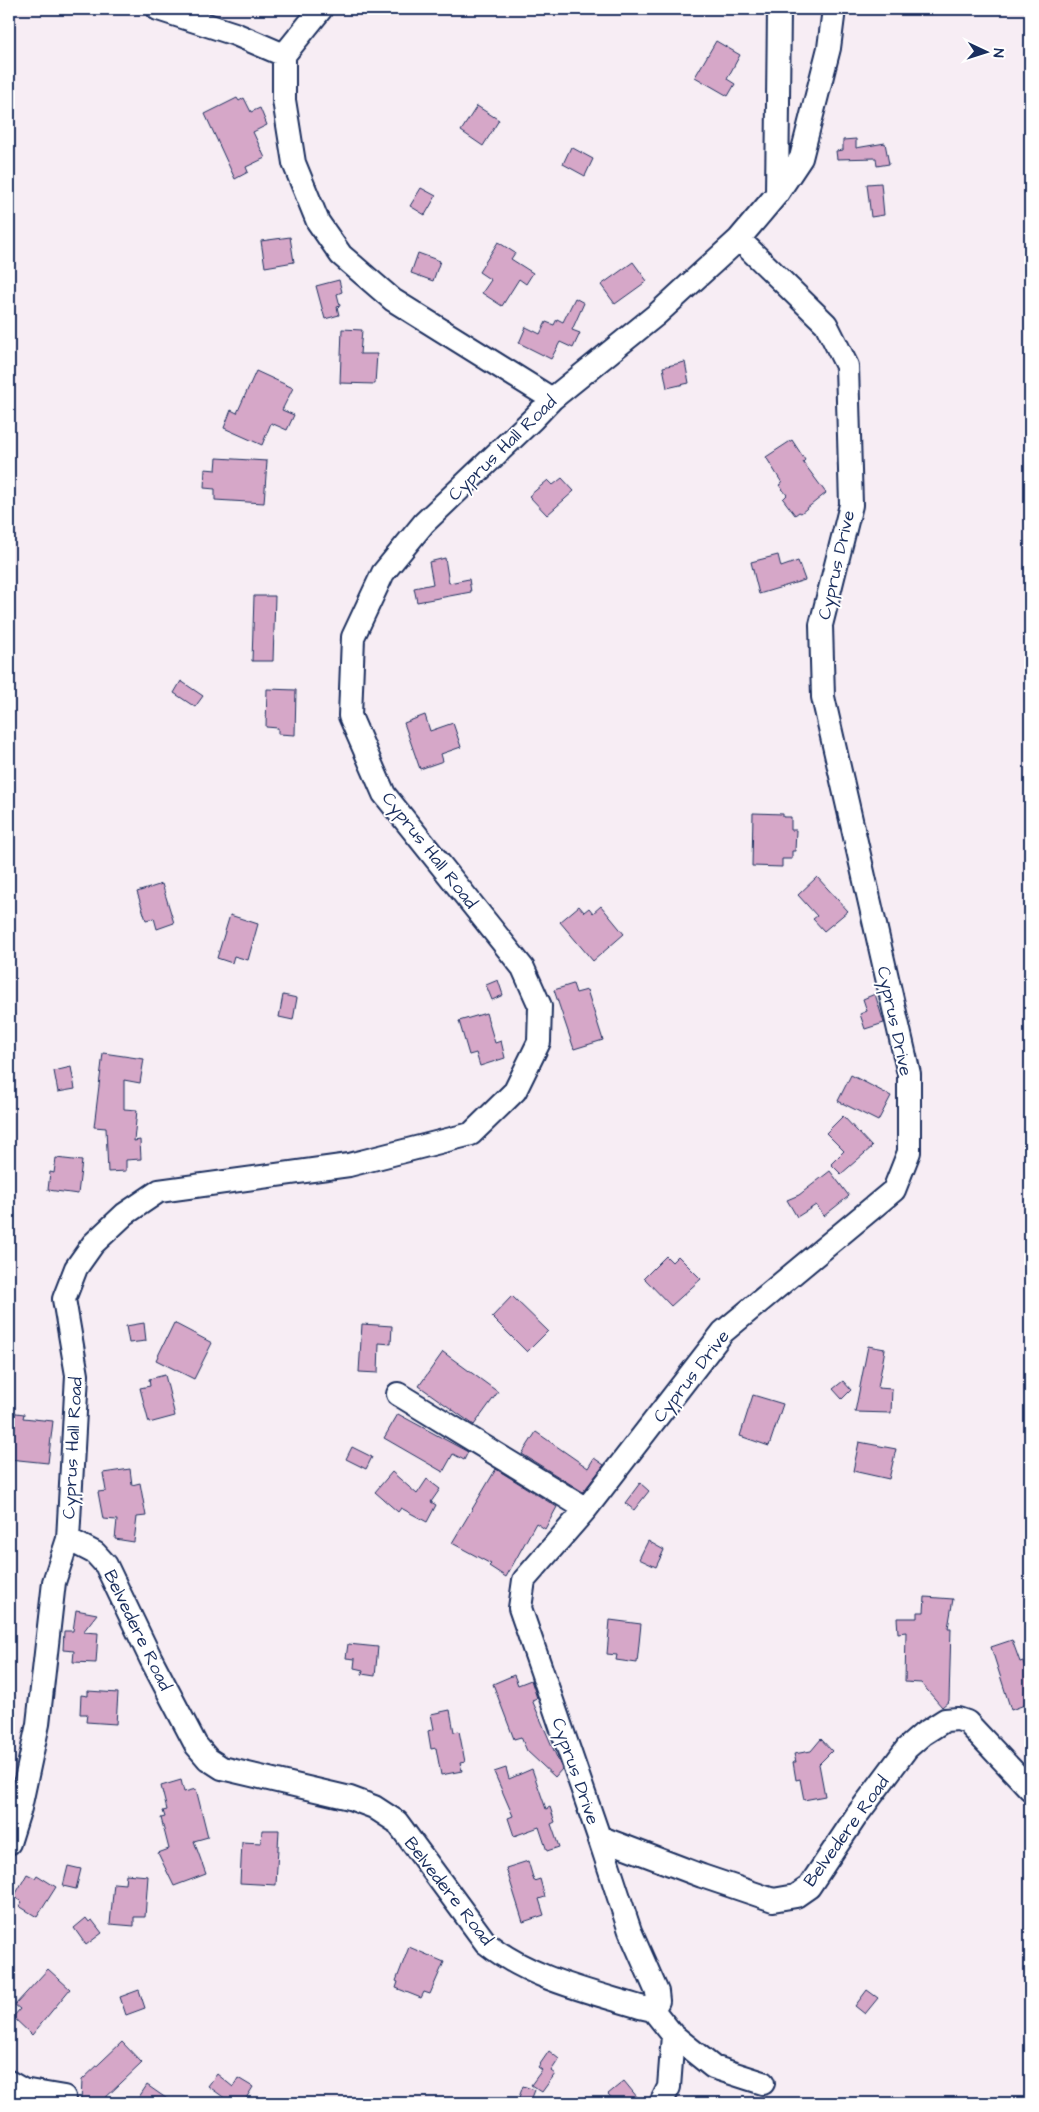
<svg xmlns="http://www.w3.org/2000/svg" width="1039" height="2112" viewBox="0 0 1039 2112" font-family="'Architects Daughter',sans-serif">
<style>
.building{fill:#d6a7c8;stroke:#1b2f5e}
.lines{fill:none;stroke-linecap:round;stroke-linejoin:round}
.minor-casing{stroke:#1b2f5e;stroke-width:26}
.minor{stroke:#fff;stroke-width:22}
.labels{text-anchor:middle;stroke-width:4;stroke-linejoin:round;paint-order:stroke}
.street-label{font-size:18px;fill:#1b2f5e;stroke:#fff}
</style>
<rect width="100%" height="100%" fill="#f7edf4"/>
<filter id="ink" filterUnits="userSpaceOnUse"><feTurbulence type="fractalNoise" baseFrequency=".02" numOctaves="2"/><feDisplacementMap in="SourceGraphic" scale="10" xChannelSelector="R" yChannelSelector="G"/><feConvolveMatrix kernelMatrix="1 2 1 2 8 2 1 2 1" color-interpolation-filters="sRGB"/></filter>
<g filter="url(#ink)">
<path class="building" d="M716,41L740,55L727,79L735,84L728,96L695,77Z
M237,98L239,101L244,98L251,112L260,108L267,125L253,132L265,158L246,167L248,172L235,179L205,114Z
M477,106L499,120L483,146L461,131Z
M856,139V148L885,143L889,164L877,166L876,158L837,159L836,151L843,150V140Z
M571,147L593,159L585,176L563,164Z
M881,183L884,215L871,217L867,184Z
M421,188L436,196L425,215L410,206Z
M290,237L294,262L265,267L261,241Z
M498,242L515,253L511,259L533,273L526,284L519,279L502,306L482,293L491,280L479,272Z
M418,253L440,261L433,281L411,273Z
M633,262L647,281L615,304L601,285Z
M339,280L342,292L337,294L340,306L337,307L339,315L325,319L316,286Z
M575,298L584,303L572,330L580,333L573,348L560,342L551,359L519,343L526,327L540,334L546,322L554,325L557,319L563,322Z
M342,329L362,330L360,354H377L375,384L340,383Z
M685,362L689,383L667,388L663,367Z
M256,371L293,388L282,410L294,415L287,430L271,423L262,445L224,428L231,410L237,413Z
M792,440L805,460L803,462L826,493L801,513L799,512L795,515L783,499L787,495L779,485L782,483L766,457Z
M217,458L267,461L264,503L215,500V489L204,488L205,469L216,470Z
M562,478L574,491L547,515L529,496L548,480L553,485Z
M778,555L781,567L798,561L805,580L759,594L751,562Z
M445,558L449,583L469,579L471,592L417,602L414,588L433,584L429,562Z
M254,596H275L273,661H252Z
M181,681L203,696L195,707L174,693Z
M267,689L296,690L295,735L278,734V728L266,727Z
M425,715L430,731L453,723L461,747L441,754L443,761L420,769L404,723Z
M753,813L783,814V817H791V830H796L795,851H792V859H782V867L752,866Z
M817,877L848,911L824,931L813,919L817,916L798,895Z
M162,884L174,923L157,929L154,918L146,920L137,892Z
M579,906L584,912L589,908L593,913L601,906L624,934L593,961L560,922Z
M230,915L258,924L248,960L234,956L232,963L217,958Z
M498,980L503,995L492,1000L486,985Z
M573,984L576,993L587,990L603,1040L574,1049L554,990Z
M875,994L884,1023L865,1029L860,1014L867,1011L863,999Z
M283,995L297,998L293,1020L279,1017Z
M486,1013L495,1043L501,1041L505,1058L480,1066L476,1053L469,1055L459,1021Z
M103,1053L144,1059L140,1083L124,1080V1109L137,1110L134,1141L140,1140L141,1159L126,1160V1171L108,1172L106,1128L94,1127Z
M71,1067L75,1089L58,1092L54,1071Z
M851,1075L891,1096L878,1121L838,1101Z
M843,1116L872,1147L841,1174L831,1164L844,1151L826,1133Z
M56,1158L82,1161L78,1194L48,1190L50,1172L54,1173Z
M830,1171L849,1196L824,1216L816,1205L797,1217L787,1200L799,1195Z
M666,1256L672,1262L678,1256L701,1279L671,1306L644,1278Z
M512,1296L548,1331L527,1352L492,1317Z
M144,1323L146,1341L129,1343L126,1326Z
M174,1323L212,1343L194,1379L156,1360Z
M362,1324L392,1326L391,1344L379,1343L378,1373L359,1372Z
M868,1346L885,1349L878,1388L892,1389L891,1413L855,1412Z
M443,1352L498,1392L474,1425L419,1386Z
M165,1375L175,1416L149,1423L140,1388L150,1386L149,1379Z
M843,1381L851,1390L842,1399L833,1389Z
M753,1395L783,1404L769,1446L740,1436Z
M9,1412L24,1414L23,1418L53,1421L48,1463L9,1459Z
M398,1414L468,1452L464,1460L453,1454L443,1472L384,1438Z
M536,1432L588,1468L594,1458L604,1465L583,1492L522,1454Z
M859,1442L896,1449L889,1479L853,1471Z
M352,1447L372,1457L366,1469L346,1459Z
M130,1469L132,1485L140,1483L146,1516L137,1517L134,1542L115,1539L117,1520L103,1519L98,1492L106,1491L103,1473Z
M496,1469L557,1507L545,1529L536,1523L506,1577L489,1566L491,1564L452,1543Z
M392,1472L417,1494L427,1479L440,1489L431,1502L436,1505L427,1522L401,1508L398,1512L375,1492Z
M640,1483L649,1491L634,1510L625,1503Z
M648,1541L664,1550L656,1567L639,1559Z
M925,1597L953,1599L948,1628H951L949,1701L942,1707L921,1683L905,1682L906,1632L898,1633L897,1618H917V1612H924Z
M76,1610L97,1614L83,1632L98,1633L96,1663L73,1662L74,1651L63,1650L64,1631H73Z
M610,1620L641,1624L637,1663L616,1660L617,1655L607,1654Z
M1012,1640L1020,1662L1023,1661L1030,1684V1703L1011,1710L991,1647Z
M348,1644L378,1647L375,1676L362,1674L363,1670L354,1668L355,1659L346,1658Z
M514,1675L518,1685L531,1680L537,1698L532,1700L562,1769L555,1777L527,1751L521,1737L514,1739L493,1684Z
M88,1691L118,1693L116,1724L86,1722L87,1714H80L81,1695L88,1696Z
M450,1710L454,1732L459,1731L465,1762L460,1763L462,1771L441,1775L436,1748L431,1749L428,1731L434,1729L431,1714Z
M821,1739L832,1751L819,1764L825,1796L804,1800L800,1779L796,1780L793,1762H796L794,1754L811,1751Z
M506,1768L509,1779L532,1769L546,1809L550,1807L555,1822L551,1824L559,1847L547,1851L539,1827L514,1836L508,1818L513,1816L494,1772Z
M181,1780L184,1792L196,1789L208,1837L194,1841L206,1874L174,1886L158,1853L169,1849L161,1818L165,1817L163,1811L167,1810L161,1786Z
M262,1830H279L276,1885L240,1883L242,1842L261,1843Z
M528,1861L534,1881L540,1879L545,1897L539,1899L544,1915L523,1922L506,1868Z
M68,1866L81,1869L76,1889L63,1886Z
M27,1874L35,1878L37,1875L56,1887L37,1917L19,1906L22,1902L14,1897Z
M126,1874L148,1876L145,1917H134V1926L110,1924L114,1883L125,1884Z
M86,1918L89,1922L92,1920L102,1933L86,1945L74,1928Z
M409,1947L444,1962L430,1994L424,1992L421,1998L396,1988L398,1982L396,1981Z
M48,1969L70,1989L32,2035L13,2017L20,2009L15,2005Z
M139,1990L145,2008L126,2015L120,1997Z
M867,1990L878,1998L865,2014L855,2006Z
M122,2042L142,2063L100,2103H81L82,2080Z
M549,2051L559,2059L551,2071L555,2074L542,2092L531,2085L542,2070L538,2067Z
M217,2074L233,2087L238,2078L253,2087L243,2103H223L226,2099L208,2086Z
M624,2081L642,2103H616L608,2094Z
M147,2085L173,2103H135Z
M523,2086L535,2090L530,2103H517Z"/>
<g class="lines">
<g class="minor-casing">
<path id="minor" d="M158,9L235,34L284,55
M321,9L284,55V100L294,163L318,222L341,255L393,300L552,399
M777,194L779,9
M398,1394L586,1509
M68,1539L77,1375L64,1299L76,1268L93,1244L125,1214L159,1191L349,1165L471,1134L515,1091L539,1042L540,1006L523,968L384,794L350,716L353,637L383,573L424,523L533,419L552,399L656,315L739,239L777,194L801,158L829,48L834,9
M599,1837L520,1608L524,1580L586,1509L723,1332L894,1190L909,1152V1074L823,697L821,625L851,505L847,366L826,324L739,239
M9,1843L20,1808L38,1724L54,1582L68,1539L95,1553L106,1565L151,1659L196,1745L208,1759L222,1768L350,1798L374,1807L397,1822L486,1943C529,1978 588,1991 640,2007L653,2010L658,2001L657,1992L630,1931L599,1837L702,1876L773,1900L796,1896L809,1887L857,1815L907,1748L923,1734L945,1720L958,1719L967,1722L1030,1789
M653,2010L673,2035L713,2067L763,2083
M9,2082L23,2090L64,2097
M661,2103L669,2087L673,2035"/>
</g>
<use href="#minor" class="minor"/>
</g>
</g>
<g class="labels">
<g class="street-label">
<text transform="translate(502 448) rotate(-44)" y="6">Cyprus Hall Road</text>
<text transform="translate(836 565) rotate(-77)" y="6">Cyprus Drive</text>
<text transform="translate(430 850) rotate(52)" y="6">Cyprus Hall Road</text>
<text transform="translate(895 1021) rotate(78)" y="6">Cyprus Drive</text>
<text transform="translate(691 1376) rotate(-52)" y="6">Cyprus Drive</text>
<text transform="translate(72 1448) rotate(-87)" y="6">Cyprus Hall Road</text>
<text transform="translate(138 1630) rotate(64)" y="6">Belvedere Road</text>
<text transform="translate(576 1771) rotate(71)" y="6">Cyprus Drive</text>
<text transform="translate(846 1831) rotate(-54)" y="6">Belvedere Road</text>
<text transform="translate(449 1891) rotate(52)" y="6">Belvedere Road</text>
</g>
</g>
<rect width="1039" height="2112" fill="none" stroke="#fff" stroke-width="30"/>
<rect x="15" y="15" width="1009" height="2082" fill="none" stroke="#1b2f5e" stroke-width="2" filter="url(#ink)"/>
<g transform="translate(986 52) rotate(94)" stroke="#ffffff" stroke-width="4" paint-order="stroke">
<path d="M0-4L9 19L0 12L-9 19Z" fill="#1b2f5e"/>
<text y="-8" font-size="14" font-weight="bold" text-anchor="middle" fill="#1b2f5e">N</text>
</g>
</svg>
